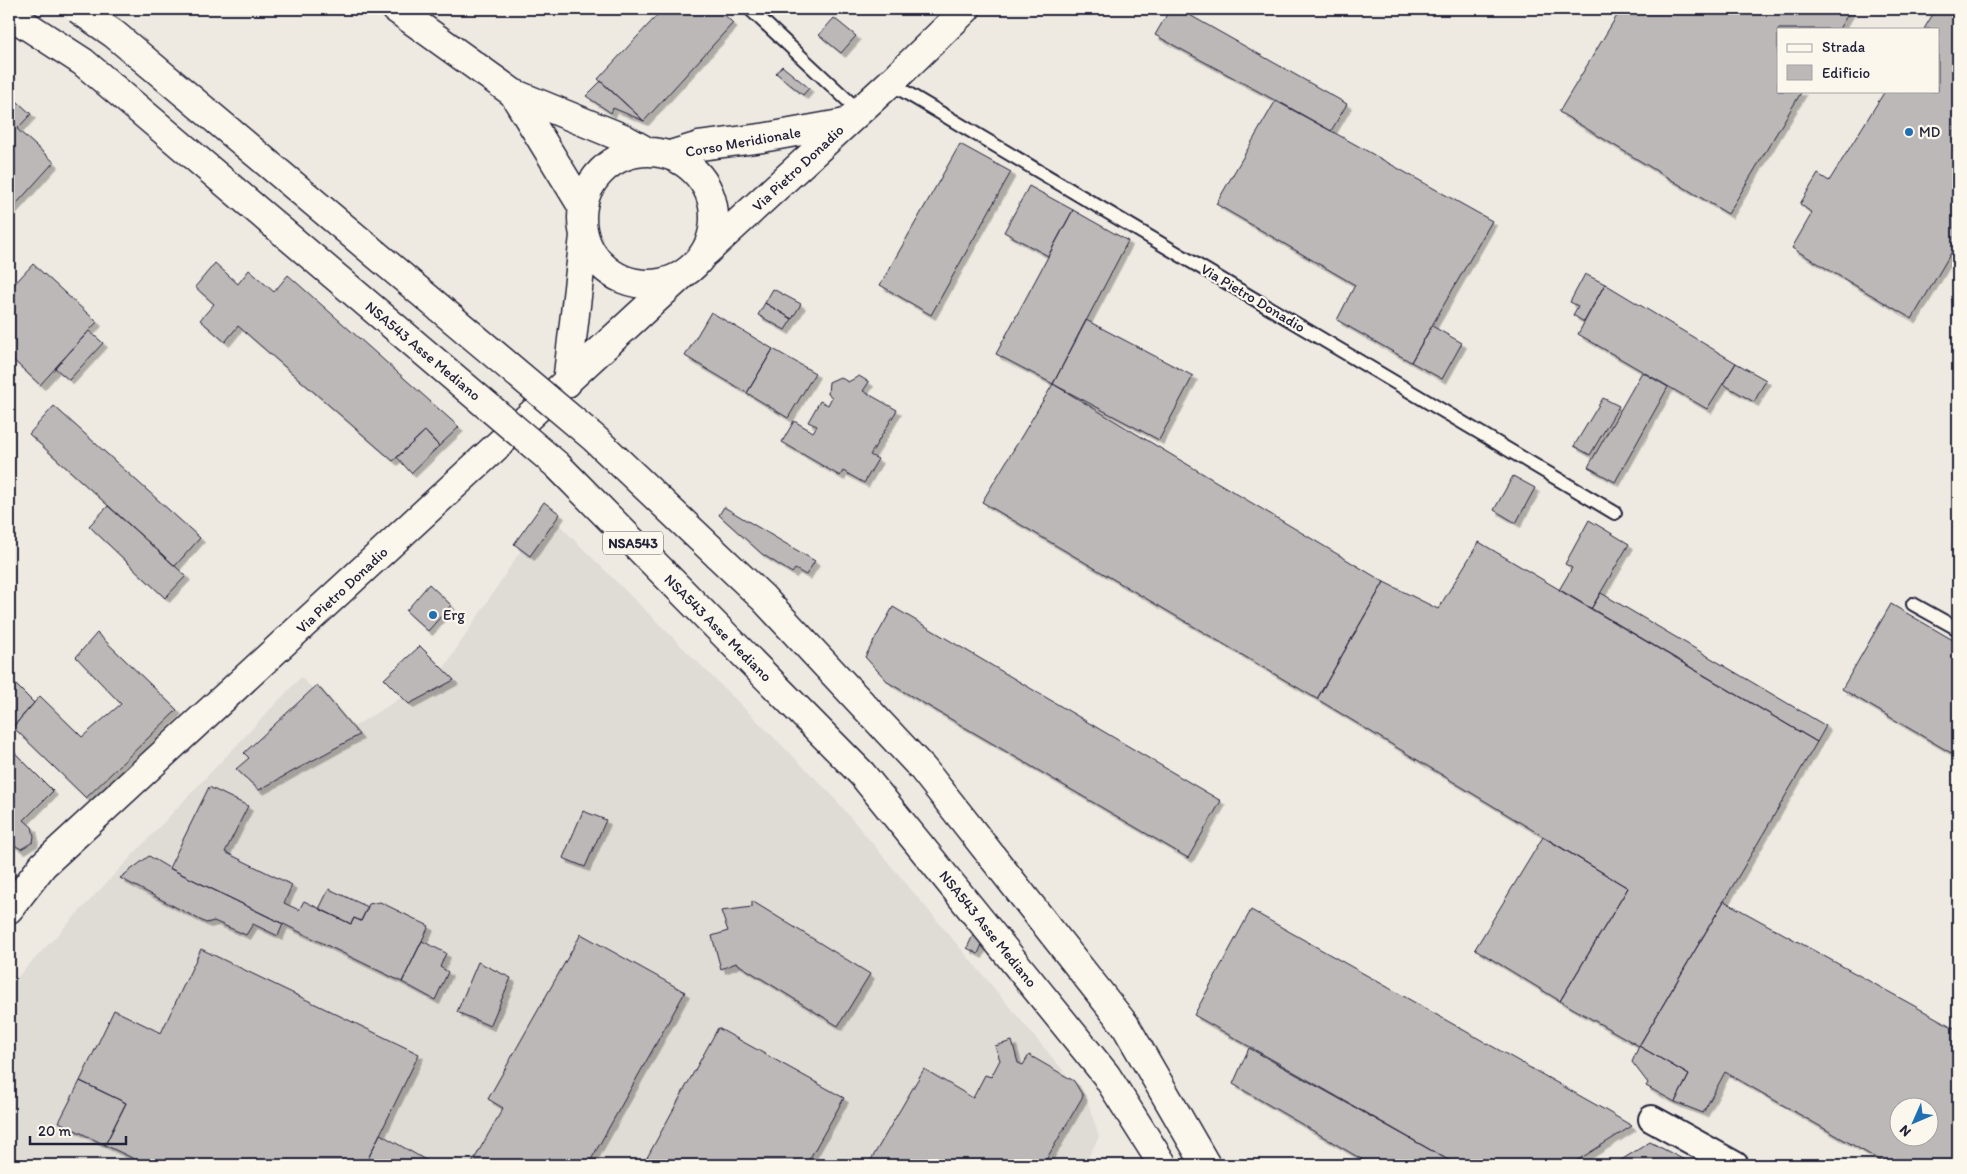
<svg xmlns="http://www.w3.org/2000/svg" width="1967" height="1174" viewBox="0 0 1967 1174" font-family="Itim,sans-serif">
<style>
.built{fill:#dfdbd5}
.building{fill:#bcb8b8;stroke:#22223b;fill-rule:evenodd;filter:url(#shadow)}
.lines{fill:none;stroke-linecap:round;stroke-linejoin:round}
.lane-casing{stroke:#22223b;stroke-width:16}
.street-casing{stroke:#22223b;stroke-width:30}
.secondary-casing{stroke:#22223b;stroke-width:31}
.lane{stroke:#fbf7ec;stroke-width:12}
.street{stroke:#fbf7ec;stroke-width:26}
.secondary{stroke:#fbf7ec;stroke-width:28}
.highway-bridge-casing{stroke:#22223b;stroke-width:31;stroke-linecap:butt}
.highway-bridge{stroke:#fbf7ec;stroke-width:28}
.poi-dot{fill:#1f6fb2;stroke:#fbf7ec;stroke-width:2}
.labels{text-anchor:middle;stroke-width:4.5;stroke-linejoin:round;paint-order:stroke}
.shield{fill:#fbf7ec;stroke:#636270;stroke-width:1}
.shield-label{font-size:14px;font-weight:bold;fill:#22223b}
.poi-label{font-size:15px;fill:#22223b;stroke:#fbf7ec;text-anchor:start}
.street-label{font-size:15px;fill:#22223b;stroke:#fbf7ec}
</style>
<defs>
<filter id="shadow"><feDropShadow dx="4.5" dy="4.5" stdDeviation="0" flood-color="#0004"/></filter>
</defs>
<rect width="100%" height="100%" fill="#eeeae2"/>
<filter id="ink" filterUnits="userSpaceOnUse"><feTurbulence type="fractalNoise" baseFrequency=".02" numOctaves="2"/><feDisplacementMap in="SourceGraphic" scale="10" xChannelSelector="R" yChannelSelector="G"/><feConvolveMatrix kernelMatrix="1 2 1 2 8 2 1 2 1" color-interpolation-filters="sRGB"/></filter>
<g filter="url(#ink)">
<path class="built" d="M546,512L830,793L1087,1099L1099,1137L1084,1165H9V986L301,677L352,728L440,674Z"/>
<path class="building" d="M663,9H718L733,23L644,121L598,79Z
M1170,9H1179L1347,104L1331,131L1155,35Z
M1621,9H1851L1839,29H1778V91H1802L1728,214L1559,112Z
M1936,9H1958V241L1912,319L1792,248L1812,213L1800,204L1818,174L1829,181L1885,91H1938V29H1924Z
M834,18L856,36L841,53L819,35Z
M782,66L809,88L803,95L776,73Z
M601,81L644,121L613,108L611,113L586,96Z
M9,94L31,114L17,129L54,162L9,212Z
M1276,100L1492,221L1411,362L1337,320L1355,285L1216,204Z
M960,144L1011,172L931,315L880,285Z
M1029,186L1073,210L1048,256L1004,232Z
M1073,210L1128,241L1053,384L996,354Z
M215,263L238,284L249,270L274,292L288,275L459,427L439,446L425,431L393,461L238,326L225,342L200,320L214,304L195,287Z
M33,264L97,322L40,385L9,356V290Z
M1585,274L1605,284L1584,322L1573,315L1578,306L1570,302Z
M1605,284L1736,363L1707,409L1578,334Z
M773,289L801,304L792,319L765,303Z
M765,303L792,319L785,330L758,315Z
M711,312L773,349L747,393L685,356Z
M1086,320L1193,376L1159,440L1053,384Z
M1432,326L1462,343L1442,379L1411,362Z
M89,331L103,343L69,380L55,368Z
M773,349L815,373L788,418L747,393Z
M1736,363L1766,380L1754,402L1723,384Z
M1642,372L1668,387L1615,482L1588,467Z
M859,376L869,382L863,391L897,410L870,455L878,459L864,483L843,471L840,476L782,442L794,421L813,432L817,426L808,422L820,401L828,405L832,397L828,394L829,382L840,377L848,382Z
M1053,384L1384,582L1317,699L982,502Z
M1603,398L1619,406L1590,455L1574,446Z
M54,406L200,538L175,566L29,434Z
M425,431L439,446L411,473L397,457Z
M1513,476L1535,488L1516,523L1494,510Z
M544,502L560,514L530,556L514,544Z
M108,506L186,576L165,598L89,526Z
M724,507L815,561L806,575L795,569L792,573L762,554L719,515Z
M1589,520L1629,544L1591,609L1559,590L1572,568L1565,564Z
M1479,542L1817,742L1639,1046L1560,1001L1628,888L1317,699L1384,582L1438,609Z
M429,584L451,605L428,631L406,611Z
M1601,593L1826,726L1817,742L1591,609Z
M1891,604L1958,643V757L1842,689Z
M893,607L1221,801L1188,858L889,683L865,657Z
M97,633L177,710L86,798L13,727L40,696L82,737L121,704L76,657Z
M420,646L454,680L409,704L384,679Z
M9,678L34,703L13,727L9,724Z
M317,685L359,735L259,790L236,769L249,758L244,753Z
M9,747L53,791L24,820L32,827L34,836L33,842L21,849L9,842Z
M209,787L248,806L225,852L292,885L284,903L299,910L304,901L351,924L354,918L361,921L369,904L380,902L429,926L402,982L169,868Z
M583,811L606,820L585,867L563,858Z
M1543,837L1628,888L1560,1001L1475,949Z
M149,856L169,868L283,924L278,936L253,924L246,935L214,921L206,923L120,878Z
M329,889L368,907L361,921L354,918L351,924L319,909Z
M752,901L870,974L838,1026L736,963L721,969L712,936L728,931L721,911L752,907Z
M1724,901L1958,1030V1165H1888L1725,1072L1703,1113L1675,1102L1689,1075L1639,1046ZM1900,1106H1930V1136H1900Z
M1251,910L1605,1110L1632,1126L1570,1165H1457L1194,1015Z
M581,934L685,992L588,1165H471L503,1108L488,1099Z
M973,935L984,940L978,954L967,948Z
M422,941L446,953L440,967L448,972L435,1000L402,982Z
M201,949L419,1054L365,1165H147L105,1145L126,1103L80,1081L114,1010L161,1033Z
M478,962L511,978L490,1026L457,1012Z
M718,1028L844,1098L806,1165H643Z
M1012,1041L1018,1063L1023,1065L1029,1055L1074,1081L1083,1096L1043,1165H868L924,1069L973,1098L985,1075L991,1077L1000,1060L995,1046Z
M1639,1046L1689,1075L1675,1102L1646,1086L1648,1083L1632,1062Z
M1249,1048L1457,1165H1367L1368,1163L1233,1084Z
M80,1081L126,1103L105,1145L59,1122Z
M380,1134L431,1163L430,1165H365Z
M1650,1142L1694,1165H1622L1618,1162Z"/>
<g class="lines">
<g class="lane-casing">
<path id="lane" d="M750,9L859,111
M890,83L1615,513
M1913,604L1958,629"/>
</g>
<g class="street-casing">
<path id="street" d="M1652,1119L1735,1165"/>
</g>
<g class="secondary-casing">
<path id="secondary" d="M396,9L513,93L623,138L648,152
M513,93L582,206
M582 218a66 66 0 1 1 132 0a66 66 0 1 1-132 0Z
M670,155L699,146L762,138L846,123
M706,252L890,83L966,9
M567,383L584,236
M9,909L43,865L681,276"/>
</g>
<use href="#lane" class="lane"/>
<use href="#street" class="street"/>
<use href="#secondary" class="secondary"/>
<g class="highway-bridge-casing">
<path id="highway-bridge" d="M78,9L114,34L594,438L763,598L923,769L1125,1025L1206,1165
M9,14L83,62L557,465L862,774L1106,1075L1163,1165"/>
</g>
<use href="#highway-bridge" class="highway-bridge"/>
</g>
</g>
<g class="poi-dot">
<circle cx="1909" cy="132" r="5"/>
<circle cx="433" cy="615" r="5"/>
</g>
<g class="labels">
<rect class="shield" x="603" y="531.5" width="60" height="23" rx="4"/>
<g class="shield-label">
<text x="633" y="548">NSA543</text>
</g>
<g class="poi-label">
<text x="1919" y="137">MD</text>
<text x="443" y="620">Erg</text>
</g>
<g class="street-label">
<text transform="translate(743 142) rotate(-10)" y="5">Corso Meridionale</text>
<text transform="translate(798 168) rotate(-43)" y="5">Via Pietro Donadio</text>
<text transform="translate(1253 298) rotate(31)" y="5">Via Pietro Donadio</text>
<text transform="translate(423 351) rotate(40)" y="5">NSA543 Asse Mediano</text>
<text transform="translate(342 590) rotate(-43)" y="5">Via Pietro Donadio</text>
<text transform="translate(718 628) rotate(45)" y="5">NSA543 Asse Mediano</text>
<text transform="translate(988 929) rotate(51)" y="5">NSA543 Asse Mediano</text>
</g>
</g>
<rect width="1967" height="1174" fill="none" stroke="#fbf7ec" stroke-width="30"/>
<rect x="15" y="15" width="1937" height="1144" fill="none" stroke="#22223b" stroke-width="2" filter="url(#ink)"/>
<rect x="1777" y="28" width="162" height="65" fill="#fbf7ec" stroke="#a4a2a5"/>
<rect x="1787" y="44" width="25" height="8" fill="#fbf7ec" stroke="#a4a2a5"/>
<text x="1822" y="52" font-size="15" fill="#22223b">Strada</text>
<rect x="1787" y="65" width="25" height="15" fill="#bcb8b8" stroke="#a4a2a5"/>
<text x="1822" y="78" font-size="15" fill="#22223b">Edificio</text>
<g transform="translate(1914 1122) rotate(225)"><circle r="24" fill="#fbf7ec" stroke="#a4a2a5"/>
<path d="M0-4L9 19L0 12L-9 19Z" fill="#1f6fb2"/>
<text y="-8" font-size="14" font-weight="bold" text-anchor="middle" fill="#22223b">N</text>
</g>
<path d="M30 1136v8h96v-8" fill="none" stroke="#22223b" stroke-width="2.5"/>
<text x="38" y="1136" font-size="15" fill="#22223b" stroke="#fbf7ec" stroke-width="4" paint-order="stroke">20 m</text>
</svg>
